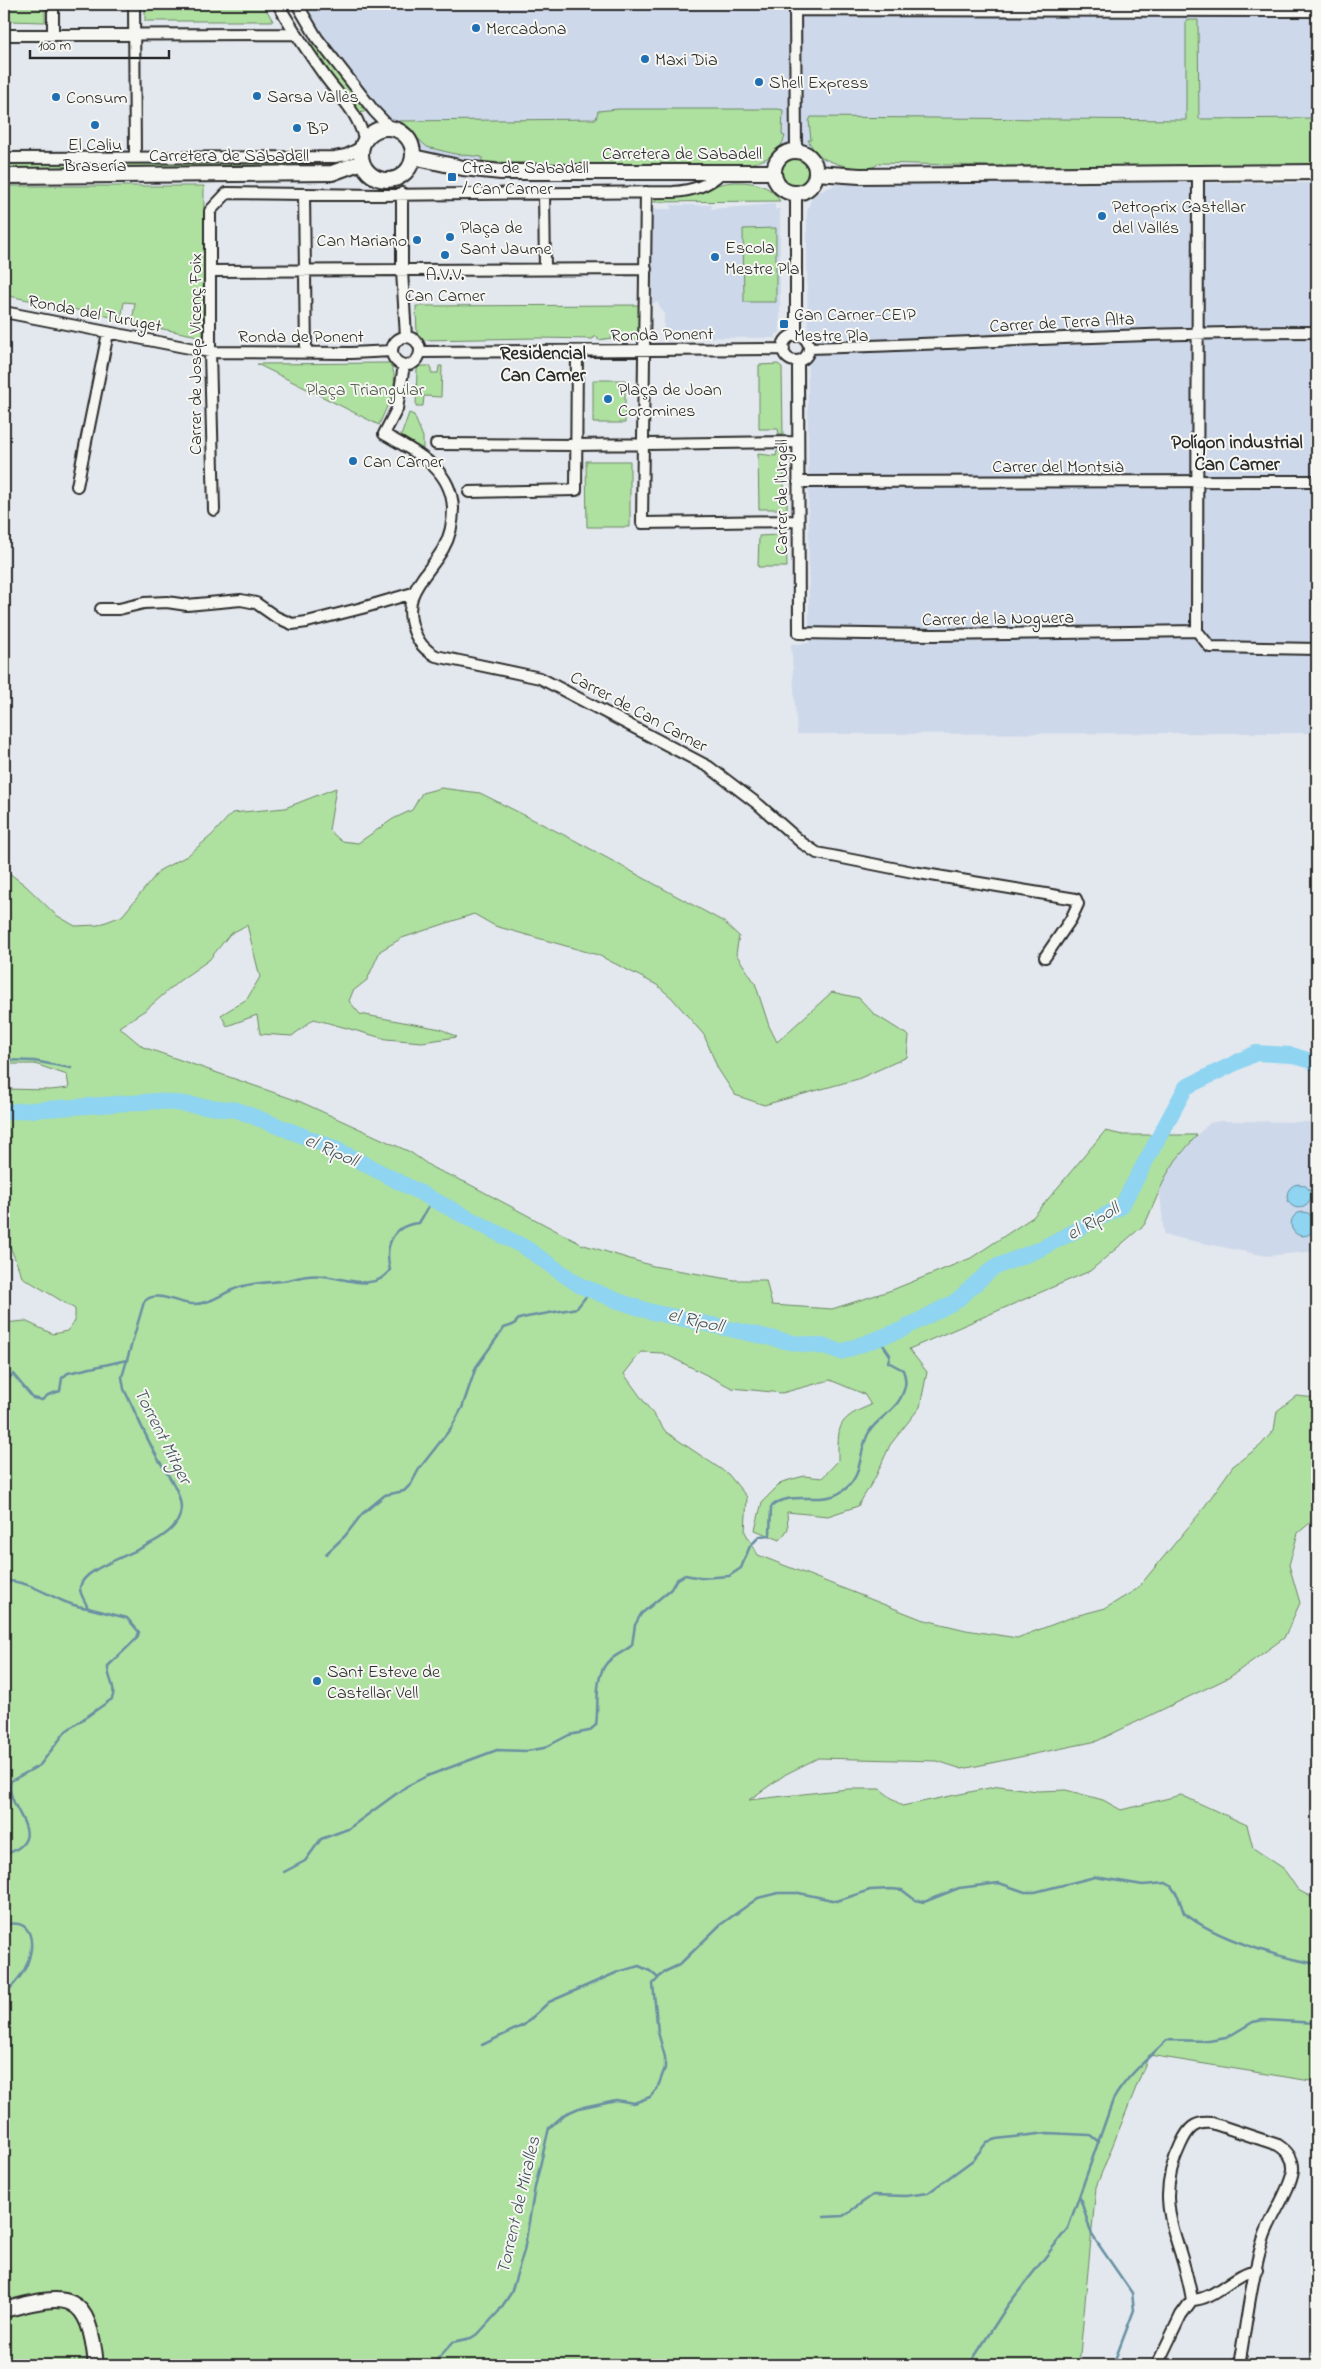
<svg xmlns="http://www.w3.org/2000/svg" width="1321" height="2369" viewBox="0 0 1321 2369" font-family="'Indie Flower',sans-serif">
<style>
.built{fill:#cdd8ea}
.green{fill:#aee0a0;stroke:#6c8666}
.water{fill:#8fd4f1;stroke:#6790a2}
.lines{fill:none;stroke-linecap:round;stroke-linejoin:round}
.stream{stroke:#6790a2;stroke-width:2.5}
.river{stroke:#8fd4f1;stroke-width:16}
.street-casing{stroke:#2b2b2b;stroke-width:14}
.secondary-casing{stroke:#2b2b2b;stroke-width:18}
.street{stroke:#f6f6f2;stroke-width:10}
.secondary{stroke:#f6f6f2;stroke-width:14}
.poi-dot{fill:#1f6fb2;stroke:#f6f6f2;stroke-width:2}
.labels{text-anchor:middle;stroke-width:4;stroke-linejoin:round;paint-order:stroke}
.poi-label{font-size:18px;fill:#2b2b2b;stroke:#f6f6f2;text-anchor:start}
.street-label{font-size:18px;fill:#2b2b2b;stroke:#f6f6f2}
.park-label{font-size:18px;fill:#4c5848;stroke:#f6f6f2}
.neighbourhood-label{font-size:19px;font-weight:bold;fill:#2b2b2b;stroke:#f6f6f2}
.water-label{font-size:19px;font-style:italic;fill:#44555c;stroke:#f6f6f2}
</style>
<rect width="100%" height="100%" fill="#e3e8ee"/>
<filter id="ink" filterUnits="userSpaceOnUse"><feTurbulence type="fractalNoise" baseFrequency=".02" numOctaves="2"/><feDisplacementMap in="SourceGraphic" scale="10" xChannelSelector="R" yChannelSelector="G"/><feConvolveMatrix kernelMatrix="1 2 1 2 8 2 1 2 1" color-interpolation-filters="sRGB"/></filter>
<g filter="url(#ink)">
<path class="built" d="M302,4H1317V158L481,162L430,153L416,145L373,102L326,42Z
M849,183H1317V733L797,734L791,644L809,643L807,211L812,197L819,192L837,184Z
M775,204V209H780V333L776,334V338L664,337V313L657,302L652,304L651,209H671V205H712L711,209Z
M1221,1121L1317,1122V1251L1266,1256L1164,1235L1160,1193L1166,1176L1176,1160L1197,1135L1210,1123Z"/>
<path class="green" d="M8,4H45V22L8,21Z
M145,4H263L273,21H145Z
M1186,20H1198L1199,119L1317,118V165L989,166L879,163C869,175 831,164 820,156C815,152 811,146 808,140H811L809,121L811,117L1186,120Z
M315,42L366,109V111L361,113L309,46Z
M619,109H778L783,110L782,135L785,136C780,154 764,162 747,164L640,165L482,162V157L455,154L427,147L399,121L596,119L598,111Z
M780 173a16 16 0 1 1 32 0a16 16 0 1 1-32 0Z
M329,162L330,164L214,168L211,166L4,168V163Z
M734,182C754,182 769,184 780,201L648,202V196C662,196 676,198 689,195C706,191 715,183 734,182Z
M4,186H204L203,337L132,323L135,303L124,302L121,319L4,295Z
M776,228V302H744L743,229Z
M641,305L639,339L619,340V337L598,340V337H594L593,339L539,338L422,340L417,334L416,306Z
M389,363C403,380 386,407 379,425L257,364Z
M778,364L782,367L783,435H779L778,429H759V365Z
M420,366H431V373H438L439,366H442L441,397L424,396L423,406H416L417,369Z
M593,380H625V423H593Z
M409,413L414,415L423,437V449L401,436Z
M777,451H784V500L787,503V516L779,515V509H759L758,454L776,456Z
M586,461H630V527H587Z
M779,530H786L787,567H758L759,536L778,535Z
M336,788L329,830L341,841L358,843L393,819L412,810L422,793L441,788L480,793L576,841L724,922L739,936L736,954L755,983L769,1026L777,1042L832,992L859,998L874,1014L909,1036L907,1057L858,1079L764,1105L735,1095L718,1069L704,1035L672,998L657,985L598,955L495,926L474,914L402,938L380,951L367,980L353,991L349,1001L360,1014L441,1029L457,1037L422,1042L386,1039L314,1019L292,1036L260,1034L257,1015L227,1026L221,1015L247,999L260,977L247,925L230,934L209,960L179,981L147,1009L119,1027L143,1047L301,1102L410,1152L433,1168L467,1183L581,1244L653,1266L734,1280H766L772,1305L832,1309L892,1290L971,1258L1033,1217L1105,1131L1123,1135H1197L1176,1160L1166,1176L1145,1224L1090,1271L909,1349L927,1372L920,1407L890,1445L876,1476L858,1506L828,1516L787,1512L788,1529L780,1540L755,1530L762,1502L782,1482L804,1476L822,1478L838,1461C838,1426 836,1419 871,1405L864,1394L830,1380L782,1393L732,1388L663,1353L641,1352L624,1374L666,1432L728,1474L747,1497L745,1532L758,1555L921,1619L966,1630L1017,1638L1075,1616L1106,1608L1137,1589L1200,1513L1233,1466L1260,1446L1274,1430L1277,1411L1296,1396L1317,1398V1517L1298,1533L1289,1565L1300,1603L1284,1638L1230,1677L1097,1741L962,1769L937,1761L818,1758L786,1774L749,1800L848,1789H880L902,1806L999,1786L1037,1791L1066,1790L1103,1800L1121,1810L1181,1795L1247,1825L1253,1848L1283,1868L1298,1890L1317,1900V2082L1149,2055L1096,2187L1079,2365H4V1323L25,1321L53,1334L67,1331L75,1321V1309L22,1277L4,1231V1089L50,1090L69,1088L67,1075L35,1064H4V869L26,886L56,915L75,926L98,925L122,916L160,870L187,856L212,835L232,813L285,808Z"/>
<path class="water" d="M1287 1196a12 12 0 1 1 24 0a12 12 0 1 1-24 0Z
M1291 1224a12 12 0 1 1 24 0a12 12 0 1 1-24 0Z"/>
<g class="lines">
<path class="stream" d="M4,1060L34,1061L71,1068
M4,1391L5,1383L13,1374L33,1398L42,1400L48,1395L60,1391L62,1378L68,1373L127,1360
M326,1554L345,1536L362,1514L385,1495L404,1491L411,1484L419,1469L451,1428L462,1408L476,1367L504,1328L513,1325L519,1319L527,1317L577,1308L591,1290
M4,1581C35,1580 57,1605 88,1608
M4,1855C55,1837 3,1809 11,1781L40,1765L66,1731L112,1699C117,1686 107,1678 108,1666L137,1638L139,1632L127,1618L88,1608C86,1602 79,1594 80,1587C85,1559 180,1549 181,1509C181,1490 166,1473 157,1457C145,1435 135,1412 124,1389L122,1377L144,1302C155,1288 179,1305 194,1304C210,1304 223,1293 237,1288C253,1282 266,1283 282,1281C291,1280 299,1277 308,1276C335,1271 371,1297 390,1270C384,1246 392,1225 419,1223L433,1199
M284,1872L305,1861L321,1839L348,1829L407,1786L427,1776L497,1750L527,1751L544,1748L569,1735L589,1731L596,1725C599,1707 594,1679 606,1664C612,1656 625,1652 632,1645L635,1625L641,1614L671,1589L676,1580L685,1575L701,1578L729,1576L741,1568L750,1546L760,1536L770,1535L771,1507C791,1489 820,1506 841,1492C865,1477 857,1453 869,1432C877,1419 893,1412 900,1399C906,1388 907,1380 903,1370L888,1362L890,1355L879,1339
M4,1925C33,1917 35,1943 27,1964C23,1976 12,1986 4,1995
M482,2045L524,2025L549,2002L618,1972L639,1966L650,1971L657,1977
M1080,2198L1092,2235L1132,2293L1134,2310L1113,2365
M824,2217L843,2216L873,2195L906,2196L928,2193L973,2160L987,2142L996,2139L1047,2133L1090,2135L1099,2142
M432,2365L453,2342L471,2338L479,2333L499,2311L511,2293L524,2251L535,2187L549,2128L565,2114L579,2108L616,2100L634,2103L650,2097L657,2089L665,2068V2057L658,2032L653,1984L664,1972L679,1965L720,1925L758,1898L778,1893H799L837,1901L870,1890L891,1889L902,1890L915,1900L924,1902L959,1888L999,1883L1025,1892H1035L1095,1877L1143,1885L1166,1883L1171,1886L1178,1896L1184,1913C1215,1938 1277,1957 1317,1964
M969,2365L1008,2305L1068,2228L1113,2100C1125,2078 1149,2057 1167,2040L1209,2041L1226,2038L1253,2022L1263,2020L1317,2023"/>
<path class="river" d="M4,1112L157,1101L237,1110L334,1148L526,1248L579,1285L618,1301L652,1312L794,1343L827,1347L841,1352L901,1330L956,1301L993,1268L1040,1249L1121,1207L1186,1087L1256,1053L1292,1055L1317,1063"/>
<g class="street-casing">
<path id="street" d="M53,4V35
M134,4L135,157
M278,4C292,29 308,52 324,75C342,100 356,109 365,141
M297,4L317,38L374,111L391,129
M795,5L796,151
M795,10L1317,11
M4,35L295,34
M4,158L335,157L346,155L362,147
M646,192L642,523L798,521
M402,193V271L406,337
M544,193L545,269
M304,194L306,352
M210,271L646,269
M4,312L210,352L351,353L392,351
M783 348a13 13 0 1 1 26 0a13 13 0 1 1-26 0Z
M796,336V193
M392 351a14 14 0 1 1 28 0a14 14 0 1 1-28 0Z
M809,348C979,343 1148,332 1317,332
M420,352L784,349
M798,361L799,633L934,635L1197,631
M404,365L397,409L384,434C415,452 451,467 453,508C453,522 450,537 443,549C426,578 400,593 414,631C418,642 426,651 436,656L540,678L709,767L759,805L802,843L817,853L913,872L1076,899L1078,904L1071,919L1045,957
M436,444L576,445L797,442
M798,482L1317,481
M77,486L108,333
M469,492L576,490L577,351
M214,510L210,352V211L227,193L380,195L673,192C691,191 708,186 721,173
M101,609H119L144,603L167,602L187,605L241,600L256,603L276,617L292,624L307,622L362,608L413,593
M1197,631L1198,173
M1197,631L1210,647L1317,649
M1192,2300C1217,2299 1232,2274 1257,2270
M1157,2365L1181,2315L1192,2300C1183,2239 1150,2207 1181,2144C1188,2129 1194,2121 1212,2123L1278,2145C1287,2151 1294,2158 1293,2170C1290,2191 1271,2216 1264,2237C1252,2274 1246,2326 1239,2365"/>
</g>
<g class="secondary-casing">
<path id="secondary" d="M361 154a26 26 0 1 1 52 0a26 26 0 1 1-52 0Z
M774 172a21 21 0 1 1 42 0a21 21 0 1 1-42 0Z
M413,157L463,168L501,172H773
M816,173L860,176L1317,172
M4,176L332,173L362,162
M4,2310C69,2292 89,2292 96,2365"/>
</g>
<use href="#street" class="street"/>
<use href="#secondary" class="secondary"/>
</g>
</g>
<g class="poi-dot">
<circle cx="476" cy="28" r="5"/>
<circle cx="645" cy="59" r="5"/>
<circle cx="759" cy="82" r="5"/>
<circle cx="257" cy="96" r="5"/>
<circle cx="56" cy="97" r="5"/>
<circle cx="95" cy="125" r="5"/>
<circle cx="297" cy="128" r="5"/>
<rect x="447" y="172" width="10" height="10" rx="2.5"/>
<circle cx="1102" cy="216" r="5"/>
<circle cx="450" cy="237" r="5"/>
<circle cx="417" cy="240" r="5"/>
<circle cx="445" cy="255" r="5"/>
<circle cx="715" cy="257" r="5"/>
<rect x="779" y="319" width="10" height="10" rx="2.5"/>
<circle cx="608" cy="399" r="5"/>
<circle cx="353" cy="461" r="5"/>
<circle cx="317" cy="1681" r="5"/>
</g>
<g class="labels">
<g class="poi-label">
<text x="486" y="34">Mercadona</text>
<text x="655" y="65">Maxi Dia</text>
<text x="769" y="88">Shell Express</text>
<text x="267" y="102">Sarsa Vallès</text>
<text x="66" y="103">Consum</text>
<text x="307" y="134">BP</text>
<text x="95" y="150" text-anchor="middle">El Caliu<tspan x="95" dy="21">Brasería</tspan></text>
<text x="462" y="173">Ctra. de Sabadell<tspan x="462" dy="21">/ Can Carner</tspan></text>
<text x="1112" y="212">Petroprix Castellar<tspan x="1112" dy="21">del Vallés</tspan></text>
<text x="460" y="233">Plaça de<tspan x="460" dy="21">Sant Jaume</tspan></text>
<text x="407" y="246" text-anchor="end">Can Mariano</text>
<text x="725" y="253">Escola<tspan x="725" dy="21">Mestre Pla</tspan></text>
<text x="445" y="280" text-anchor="middle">A.V.V.<tspan x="445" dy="21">Can Carner</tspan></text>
<text x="794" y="320">Can Carner-CEIP<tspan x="794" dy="21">Mestre Pla</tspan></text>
<text x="618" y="395">Plaça de Joan<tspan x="618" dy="21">Coromines</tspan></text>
<text x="363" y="467">Can Carner</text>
<text x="327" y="1677">Sant Esteve de<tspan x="327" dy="21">Castellar Vell</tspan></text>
</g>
<g class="street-label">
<text x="682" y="159">Carretera de Sabadell</text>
<text x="229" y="161">Carretera de Sabadell</text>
<text transform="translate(95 313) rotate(11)" y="6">Ronda del Turuget</text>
<text transform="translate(1062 322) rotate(-3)" y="6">Carrer de Terra Alta</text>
<text transform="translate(662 334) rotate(-1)" y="6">Ronda Ponent</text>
<text x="301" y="342">Ronda de Ponent</text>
<text transform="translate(195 354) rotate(-90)" y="6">Carrer de Josep Vicenç Foix</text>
<text x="1058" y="472">Carrer del Montsià</text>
<text transform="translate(781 497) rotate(-90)" y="6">Carrer de l'Urgell</text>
<text transform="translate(998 618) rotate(-1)" y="6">Carrer de la Noguera</text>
<text transform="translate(639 711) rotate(28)" y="6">Carrer de Can Carner</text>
</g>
<g class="park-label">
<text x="365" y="395">Plaça Triangular</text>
</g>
<g class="neighbourhood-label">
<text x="543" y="359">Residencial<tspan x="543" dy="22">Can Carner</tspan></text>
<text x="1237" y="448">Polígon industrial<tspan x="1237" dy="22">Can Carner</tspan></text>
</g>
<g class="water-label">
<text transform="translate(332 1149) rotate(24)" y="7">el Ripoll</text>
<text transform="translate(1092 1220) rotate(-30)" y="7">el Ripoll</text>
<text transform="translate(696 1319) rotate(13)" y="7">el Ripoll</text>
<text transform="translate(164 1435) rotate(63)" y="7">Torrent Mitger</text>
<text transform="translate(517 2205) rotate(-77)" y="7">Torrent de Miralles</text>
</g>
</g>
<rect width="1321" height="2369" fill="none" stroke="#f6f6f2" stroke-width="20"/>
<rect x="10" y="10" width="1301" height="2349" fill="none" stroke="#2b2b2b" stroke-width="2" filter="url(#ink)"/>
<path d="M30 50v8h139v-8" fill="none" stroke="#2b2b2b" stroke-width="2.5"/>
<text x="38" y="50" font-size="15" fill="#2b2b2b" stroke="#f6f6f2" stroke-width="4" paint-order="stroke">100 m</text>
</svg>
